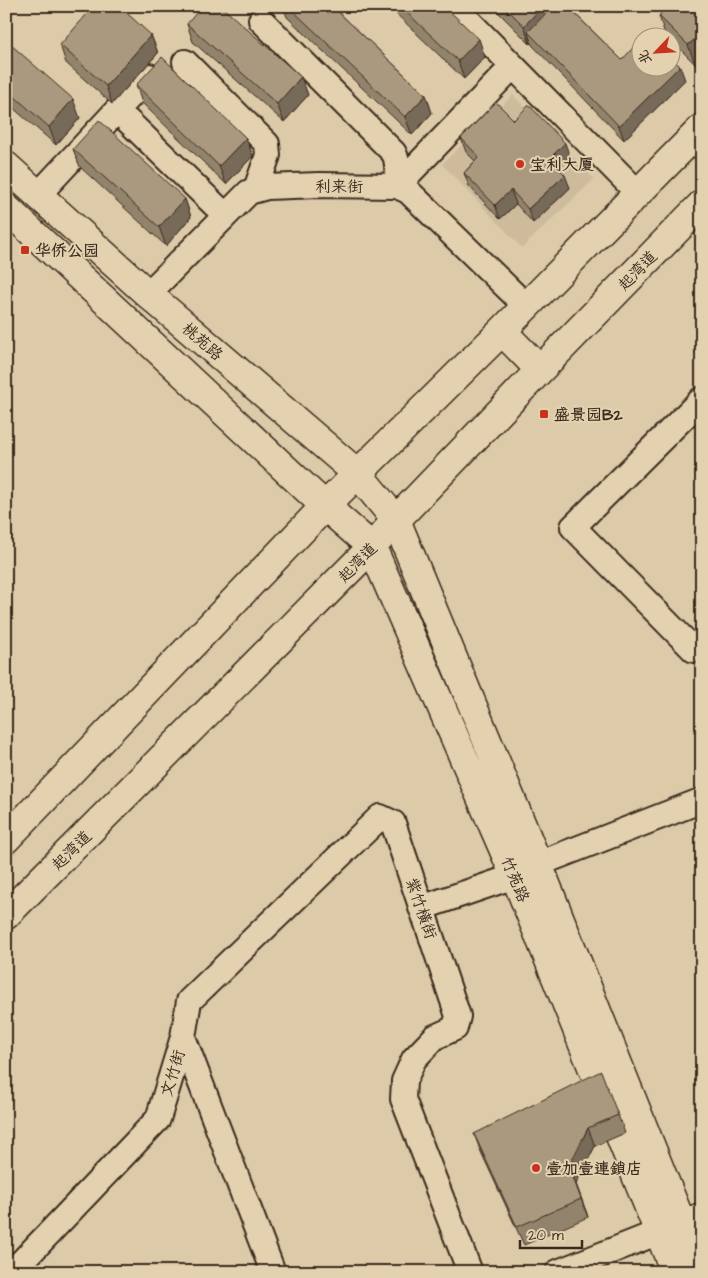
<svg xmlns="http://www.w3.org/2000/svg" width="708" height="1278" viewBox="0 0 708 1278" font-family="'Architects Daughter','LXGW WenKai TC',sans-serif">
<style>
.built{fill:#cebb9c}
.lines{fill:none;stroke-linecap:round;stroke-linejoin:round}
.minor-casing{stroke:#3b2a1e;stroke-width:28}
.tertiary-casing{stroke:#3b2a1e;stroke-width:31}
.secondary-casing{stroke:#3b2a1e;stroke-width:31}
.minor{stroke:#e4d1af;stroke-width:24}
.tertiary{stroke:#e4d1af;stroke-width:28}
.secondary{stroke:#e4d1af;stroke-width:28}
.wall{fill:#92846c;stroke:#3b2a1e}
.shaded-wall{fill:#776b58;stroke:#3b2a1e}
.building{fill:#aa997e;stroke:#3b2a1e}
.poi-dot{fill:#c8321e;stroke:#e4d1af;stroke-width:2}
.labels{text-anchor:middle;stroke-width:4;stroke-linejoin:round;paint-order:stroke}
.poi-label{font-size:16px;font-weight:bold;fill:#3b2a1e;stroke:#e4d1af;text-anchor:start}
.street-label{font-size:16px;fill:#3b2a1e;stroke:#e4d1af}
</style>
<rect width="100%" height="100%" fill="#ddcaa9"/>
<filter id="ink" filterUnits="userSpaceOnUse"><feTurbulence type="fractalNoise" baseFrequency=".02" numOctaves="2"/><feDisplacementMap in="SourceGraphic" scale="10" xChannelSelector="R" yChannelSelector="G"/><feConvolveMatrix kernelMatrix="1 2 1 2 8 2 1 2 1" color-interpolation-filters="sRGB"/></filter>
<g filter="url(#ink)">
<path class="built" d="M513,95L594,179L522,248L442,164Z"/>
<g class="lines">
<g class="minor-casing">
<path id="minor" d="M454,6L638,193
M261,20L394,153C399,163 397,175 397,186
M185,62L267,144L268,155L256,189
M128,121L225,215
M397,186L513,66
M38,195L149,76
M148,294L249,192L267,187L319,185L397,186L408,191L526,306
M702,399L573,527L694,650L702,643
M421,908L515,876L538,864L700,801
M183,1037L189,1001L380,817L393,823L458,1016L455,1028L435,1037L414,1059L404,1081L403,1099L470,1272
M12,1272L158,1119L183,1037L273,1272
M558,1272L702,1215"/>
</g>
<g class="tertiary-casing">
<path id="tertiary" d="M6,166L148,294L358,474L396,520L538,864L701,1272
M6,208L325,506L372,547L515,876L675,1272"/>
</g>
<g class="secondary-casing">
<path id="secondary" d="M502,331L540,370
M6,839L325,506L502,331L702,128
M6,915L372,547L396,520L540,370L702,204"/>
</g>
<use href="#minor" class="minor"/>
<use href="#tertiary" class="tertiary"/>
<use href="#secondary" class="secondary"/>
</g>
<path class="wall" d="M283,6H332L426,95L432,113L412,135L287,17Z
M388,6H444L485,57L464,79Z
M492,6H567L622,60L685,80L624,140L533,46L531,43L530,44Z
M653,6H702V57L695,64L670,39V38H669L665,34L659,16L661,14Z
M187,24L301,77L308,95L284,122L193,42Z
M151,35L158,53L112,104L66,63L60,45Z
M6,48L80,118L56,145L6,102Z
M136,85L246,138L253,156L226,184L142,103Z
M514,120L570,157L559,167L570,188L533,223L516,204L500,219L469,186L464,173L475,161L466,152L461,138Z
M73,149L185,199L191,217L166,246L80,167Z
M618,1115L625,1133L595,1146L576,1184L588,1217L524,1245L481,1152L474,1134Z"/>
<path class="shaded-wall" d="M543,6H561L528,32L531,43L530,44L524,26Z
M702,33V57L695,64L688,45Z
M151,35L158,53L112,104L106,86Z
M479,39L485,57L464,79L458,61Z
M680,66L685,80L624,140L619,126Z
M301,77L308,95L284,122L277,104Z
M426,95L432,113L412,135L405,117Z
M73,99L80,118L56,145L49,127Z
M246,138L253,156L226,184L219,166Z
M565,143L570,157L555,171L550,158Z
M565,175L570,188L533,223L528,209Z
M511,190L516,204L500,219L495,205Z
M185,199L191,217L166,246L159,227Z
M588,1128L595,1146L576,1184L588,1217L569,1166Z"/>
<path class="building" d="M94,6H119L151,35L106,86L60,45Z
M202,6H221L301,77L277,104L187,24Z
M288,6H332L426,95L405,117Z
M400,6H444L479,39L458,61Z
M504,6H543L524,26Z
M553,6H567L622,60L640,40V68H670V57L680,66L619,126L528,32Z
M665,6H702V33L688,45L659,16L666,7Z
M646,34L650,38H643Z
M10,44L73,99L49,127L6,89V48Z
M162,57L246,138L219,166L136,85Z
M496,102L514,120L529,105L565,143L550,158L565,175L528,209L511,190L495,205L464,173L479,157L461,138Z
M99,120L185,199L159,227L73,149Z
M601,1071L618,1115L588,1128L569,1166L581,1199L517,1227L474,1134Z"/>
</g>
<g class="poi-dot">
<circle cx="520" cy="164" r="5"/>
<rect x="20" y="245" width="10" height="10" rx="2.5"/>
<rect x="539" y="409" width="10" height="10" rx="2.5"/>
<circle cx="536" cy="1168" r="5"/>
</g>
<g class="labels">
<g class="poi-label">
<text x="530" y="170">宝利大厦</text>
<text x="35" y="256">华侨公园</text>
<text x="554" y="420">盛景园B2</text>
<text x="546" y="1174">壹加壹連鎖店</text>
</g>
<g class="street-label">
<text x="339" y="192">利来街</text>
<text transform="translate(637 270) rotate(-46)" y="6">起湾道</text>
<text transform="translate(203 341) rotate(41)" y="6">桃苑路</text>
<text transform="translate(357 562) rotate(-46)" y="6">起湾道</text>
<text transform="translate(71 850) rotate(-45)" y="6">起湾道</text>
<text transform="translate(516 879) rotate(67)" y="6">竹苑路</text>
<text transform="translate(422 908) rotate(71)" y="6">紫竹横街</text>
<text transform="translate(172 1073) rotate(-73)" y="6">文竹街</text>
</g>
</g>
<rect width="708" height="1278" fill="none" stroke="#e4d1af" stroke-width="25"/>
<rect x="12" y="12" width="683" height="1253" fill="none" stroke="#3b2a1e" stroke-width="2" filter="url(#ink)"/>
<g transform="translate(656 52) rotate(245)"><circle r="24" fill="#e4d1af" stroke="#a08e75"/>
<path d="M0-4L9 19L0 12L-9 19Z" fill="#c8321e"/>
<text y="-8" font-size="14" font-weight="bold" text-anchor="middle" fill="#3b2a1e">北</text>
</g>
<path d="M520 1240v8h62v-8" fill="none" stroke="#3b2a1e" stroke-width="2.5"/>
<text x="528" y="1240" font-size="15" fill="#3b2a1e" stroke="#e4d1af" stroke-width="4" paint-order="stroke">20 m</text>
</svg>
